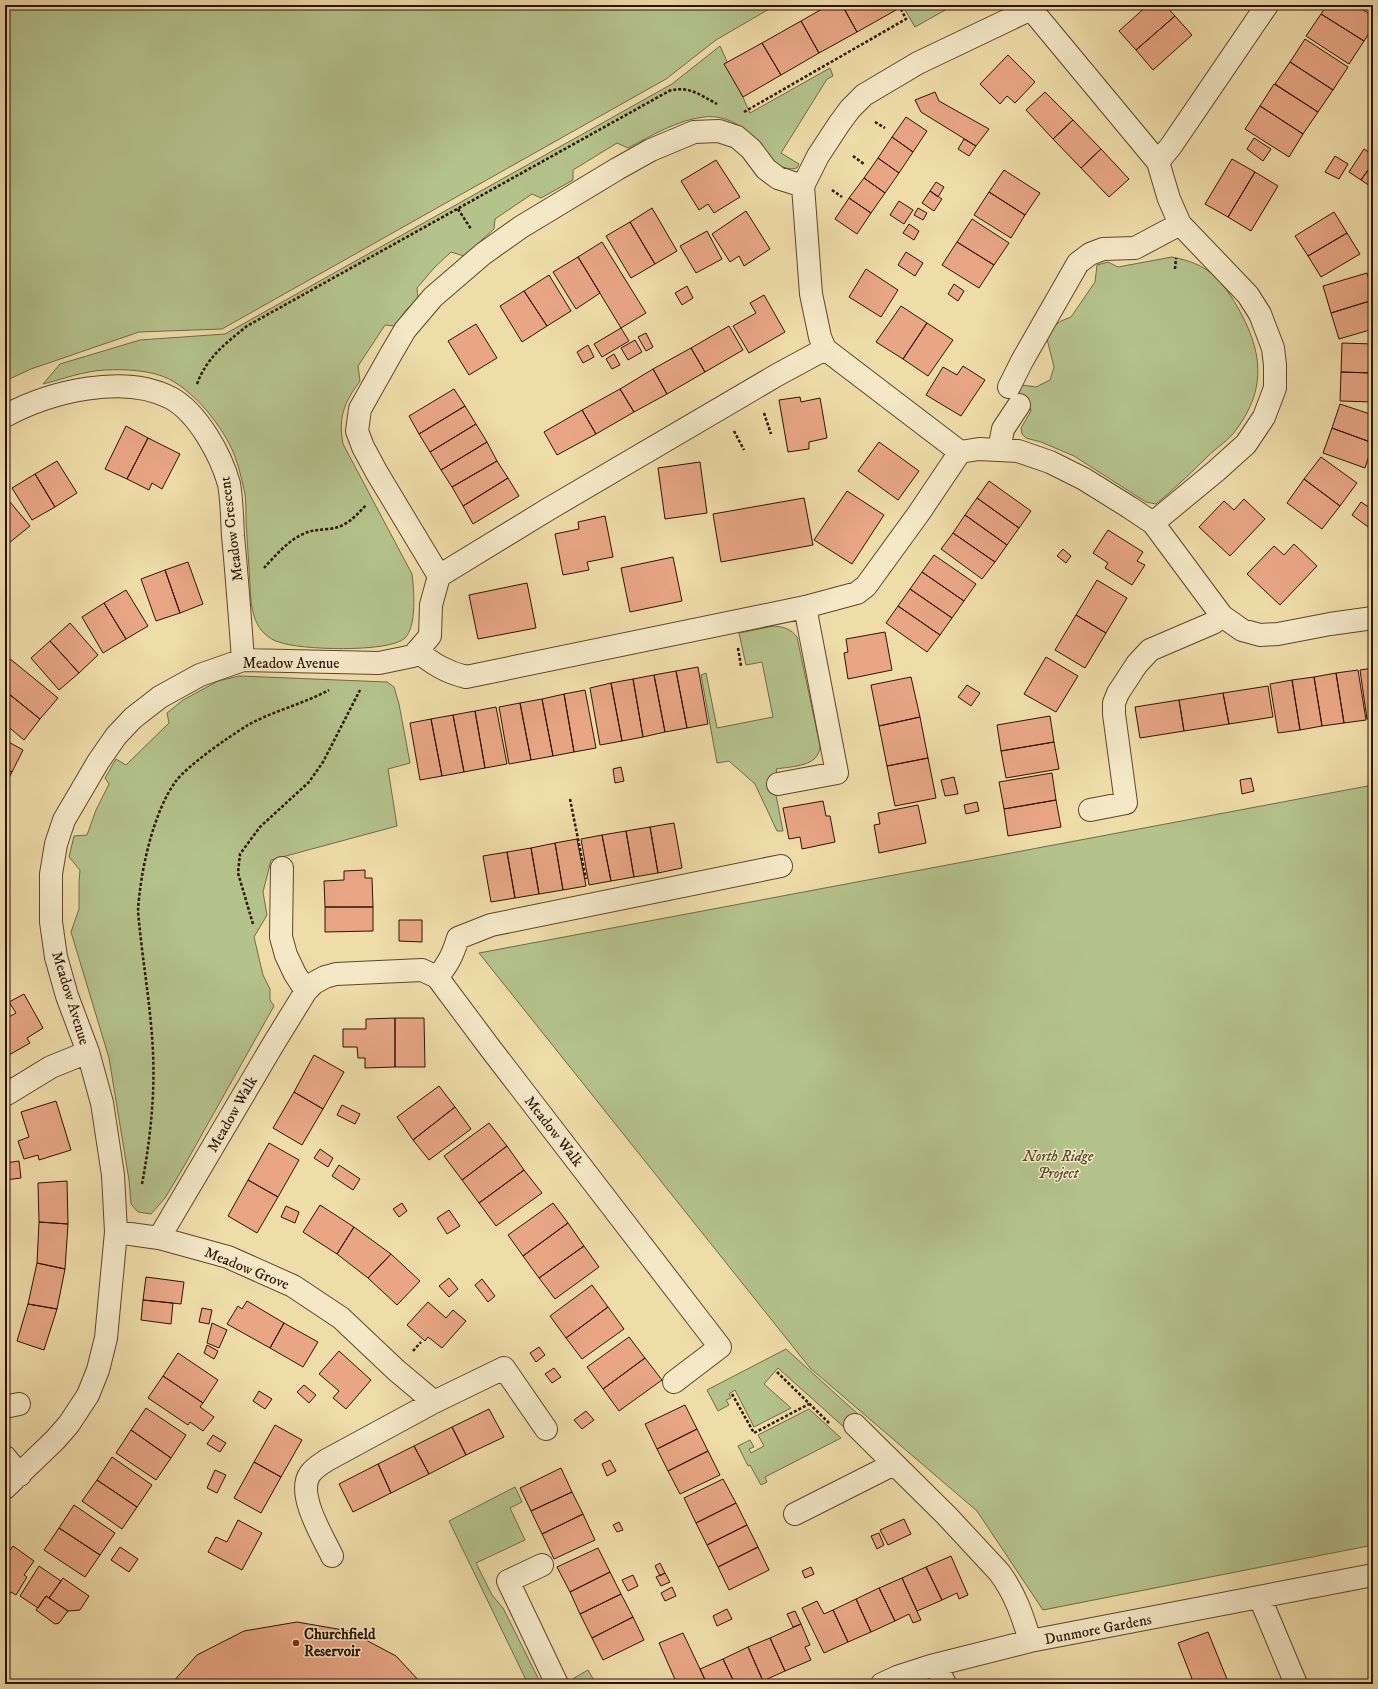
<svg xmlns="http://www.w3.org/2000/svg" width="1378" height="1689" viewBox="0 0 1378 1689" font-family="'IM FELL DW Pica',serif">
<style>
.green{fill:#b4c28c;stroke:#726a46}
.building{fill:#e8a685;stroke:#2f1300}
.lines{fill:none;stroke-linecap:round;stroke-linejoin:round}
.street-casing{stroke:#5f452a;stroke-width:24}
.path{stroke:#2f1300;stroke-width:2.5;stroke-dasharray:3 2;stroke-linecap:butt}
.street{stroke:#f4e8c7;stroke-width:22}
.poi-dot{fill:#8f2418;stroke:#f4e8c7;stroke-width:1.5}
.labels{text-anchor:middle;stroke-width:3;stroke-linejoin:round;paint-order:stroke}
.street-label{font-size:15px;fill:#2f1300;stroke:#f4e8c7}
.park-label{font-size:15px;font-style:italic;fill:#57482a;stroke:#f4e8c7}
.poi-label{font-size:15px;font-weight:bold;fill:#2f1300;stroke:#f4e8c7;text-anchor:start}
</style>
<rect width="100%" height="100%" fill="#eedca9"/>
<filter id="stains"><feTurbulence type="fractalNoise" baseFrequency=".005" numOctaves="4"/><feColorMatrix values="0 0 0 0 .2 0 0 0 0 .09 0 0 0 0 .02 0 0 0 .5 -.17"/></filter>
<radialGradient id="worn" r=".72"><stop offset=".6" stop-color="#630" stop-opacity="0"/><stop offset="1" stop-color="#630" stop-opacity=".3"/></radialGradient>
<path class="green" d="M5,5H776L716,40L666,79L222,329L139,332L31,369L5,381Z
M902,5H954L915,27Z
M720,46L750,113L830,68L833,76L827,79L781,153L799,164L797,168C789,170 782,168 775,162C769,157 764,149 759,143C746,128 726,114 704,117C677,120 651,136 628,148L617,143L573,170V180L541,198L532,194L495,219L494,229L464,256L451,252L434,268L417,288L418,299L407,309L394,326L385,325L358,366L360,381C344,403 338,417 343,444L412,574C414,590 417,626 405,638C390,653 298,650 279,642C274,641 268,637 265,634C248,619 251,589 249,569C248,553 247,537 246,522C246,513 246,503 245,494C242,481 239,466 234,454C223,427 196,393 169,379C151,370 125,369 105,370C84,371 63,379 43,384L60,364L140,340L225,334L672,84Z
M1172,257C1207,264 1219,276 1237,306C1262,350 1268,387 1236,430C1229,440 1216,448 1207,457C1191,473 1174,489 1156,504L1146,502L1074,456L1041,442L1026,438L1022,434L1021,428L1031,411L1030,407L1017,399L1021,385L1036,387L1050,380L1054,367L1047,339L1050,329L1061,321L1071,317L1095,282L1097,265L1108,262L1118,267Z
M774,626C784,627 791,629 797,637L820,746C819,767 793,766 776,769L780,783L774,785L783,831H777L755,784L729,761L717,763L701,675L706,673L717,728L773,717L762,662L746,665L739,633Z
M239,676L387,682L394,687L399,704L410,763L388,769L397,826L271,860L263,892L267,915L254,937L263,975L270,989V1000L274,1006L183,1168L165,1198L151,1214L138,1212L131,1204L129,1180L109,1058L71,932L79,909V882L80,870L69,857L74,836L87,835L96,810L109,784L105,778L116,759L126,765L169,723L167,713L183,700L218,681Z
M1373,785V1545L1043,1610L977,1511L810,1368L479,953Z
M786,1349L859,1415L846,1429L778,1368L764,1384L791,1408L754,1427L735,1390L729,1394L731,1398L726,1400L729,1405L718,1411L707,1390Z
M809,1409L841,1438L765,1477L767,1482L761,1485L750,1465L748,1466L738,1446L750,1440L754,1447L749,1449L751,1453L764,1446L758,1435Z
M515,1487L522,1502L510,1508L525,1540L476,1563L492,1595L503,1608L541,1684H528L449,1521Z
M588,1670L596,1684H573L574,1678Z"/>
<path class="building" d="M829,5H842L857,32L819,53L801,21Z
M842,5H894L896,10L857,32Z
M1148,5H1165L1175,16L1136,50L1119,31Z
M1327,5H1355L1373,16V27L1364,41L1321,14Z
M1321,14L1364,41L1349,64L1306,36Z
M1175,16L1192,35L1153,70L1136,50Z
M801,21L819,53L781,75L762,43Z
M1305,39L1348,67L1333,90L1290,62Z
M762,43L781,75L743,97L724,64Z
M1008,55L1035,82L1015,103L1007,96L1000,104L980,84Z
M1290,62L1333,90L1318,112L1275,84Z
M1274,84L1318,112L1303,134L1260,106Z
M935,92L939,101L989,129L976,146L921,112L915,100Z
M1045,92L1073,120L1053,139L1026,110Z
M1260,106L1303,134L1289,157L1245,129Z
M906,117L927,131L913,152L892,137Z
M1073,120L1101,149L1081,168L1053,139Z
M892,137L913,152L899,173L878,158Z
M1254,138L1271,149L1263,161L1247,149Z
M964,139L976,146L969,156L958,149Z
M1101,149L1129,179L1109,197L1081,168Z
M1364,149L1373,155V163L1361,180L1349,172Z
M1335,156L1348,164L1339,179L1325,172Z
M878,158L899,173L885,193L864,178Z
M1232,159L1255,172L1228,217L1205,204Z
M716,160L740,197L714,213L708,204L699,210L681,181Z
M1371,166L1373,167V182L1370,186L1361,180Z
M1004,170L1040,193L1025,215L989,192Z
M1255,172L1278,186L1251,231L1228,217Z
M864,178L885,193L871,213L849,198Z
M936,182L944,187L938,197L930,191Z
M930,191L942,199L934,211L922,203Z
M989,192L1025,215L1011,238L974,215Z
M849,198L871,213L857,234L835,219Z
M899,201L913,210L904,224L890,215Z
M652,208L677,251L655,264L630,222Z
M918,208L927,213L923,220L914,215Z
M746,211L770,249L744,266L739,256L730,262L712,234Z
M1334,212L1347,233L1308,256L1295,236Z
M972,219L1009,243L994,265L957,242Z
M630,222L655,264L631,278L606,236Z
M909,224L919,231L914,240L903,233Z
M707,231L722,259L696,273L680,246Z
M1347,233L1360,254L1321,277L1308,256Z
M602,242L646,313L621,328L578,257Z
M957,242L994,265L979,288L942,265Z
M906,252L923,263L915,276L898,265Z
M578,257L600,293L576,309L553,272Z
M866,269L898,290L881,317L849,297Z
M1367,273L1373,294V300L1331,313L1323,286Z
M549,275L571,311L547,326L524,291Z
M954,284L964,291L958,301L948,294Z
M687,286L693,298L682,305L675,293Z
M524,291L547,326L522,342L500,306Z
M764,295L785,332L749,353L733,326L756,313L750,303Z
M1373,300V329L1339,339L1331,313Z
M901,306L927,323L903,359L876,342Z
M927,323L953,340L928,376L903,359Z
M476,324L497,358L469,375L448,341Z
M729,326L743,350L705,372L691,348Z
M621,328L629,341L602,357L594,344Z
M646,333L653,347L646,351L638,337Z
M635,340L642,352L628,360L621,348Z
M1342,343L1373,344V373L1341,372Z
M588,345L594,357L583,363L577,352Z
M691,348L705,372L667,394L653,369Z
M614,354L620,365L612,369L606,359Z
M963,366L985,380L961,416L926,395L943,367L957,375Z
M653,369L667,394L634,412L620,389Z
M1341,372L1373,373V402L1340,401Z
M454,389L465,406L419,434L409,416Z
M620,389L634,412L596,434L582,410Z
M800,397L801,402L820,398L827,438L809,442V449L788,452L779,400Z
M1340,404L1373,415V443L1332,428Z
M465,406L476,424L430,452L419,434Z
M582,410L596,434L557,455L544,432Z
M476,424L487,442L441,470L430,452Z
M126,426L148,438L127,479L105,469Z
M1332,428L1373,443L1365,468L1323,453Z
M148,438L180,454L162,489L152,483L149,490L127,479Z
M487,442L497,461L452,487L441,470Z
M879,442L919,471L898,500L858,471Z
M1321,457L1357,483L1340,506L1304,479Z
M57,461L77,493L55,507L35,474Z
M497,461L508,478L463,506L452,487Z
M700,462L707,513L665,519L658,468Z
M35,474L55,507L32,520L12,488Z
M508,478L519,496L473,524L463,506Z
M1304,479L1340,506L1322,529L1287,503Z
M989,481L1031,511L1019,528L977,498Z
M847,491L884,515L852,564L814,540Z
M5,496L30,526L9,543L5,538Z
M804,498L813,545L721,562L713,514Z
M977,498L1019,528L1007,545L965,515Z
M1244,499L1265,519L1230,556L1199,527L1224,501L1234,510Z
M1361,502L1373,510V526L1371,529L1352,515Z
M965,515L1007,545L995,562L953,533Z
M605,516L613,557L587,562L589,570L563,575L555,534L579,529L578,522Z
M1108,530L1143,552L1137,561L1145,565L1132,585L1105,568L1108,563L1093,553Z
M953,533L995,562L982,579L941,549Z
M1294,544L1317,566L1280,605L1247,574L1274,546L1284,555Z
M1063,549L1071,556L1066,563L1057,556Z
M934,555L976,584L964,601L922,572Z
M673,557L682,601L630,612L621,568Z
M188,562L203,604L180,613L165,570Z
M165,570L180,613L156,621L141,579Z
M922,572L964,601L952,618L910,589Z
M1097,580L1127,598L1106,633L1076,615Z
M527,583L536,628L478,639L469,595Z
M910,589L952,618L940,635L898,606Z
M126,590L148,626L126,639L104,603Z
M104,603L126,639L103,653L82,617Z
M898,606L940,635L927,652L886,623Z
M1076,615L1106,633L1085,668L1055,650Z
M70,623L98,655L79,673L50,641Z
M885,632L892,670L848,679L844,653L848,652L846,639Z
M50,641L79,673L59,690L31,658Z
M1046,657L1078,676L1056,712L1024,694Z
M9,658L58,698L40,719L5,691V664Z
M698,667L708,724L687,728L676,671Z
M1373,668V718L1367,719L1360,670Z
M1358,670L1366,720L1344,723L1336,673Z
M676,671L687,728L665,732L654,675Z
M1336,673L1344,723L1322,726L1314,677Z
M654,675L665,732L643,737L633,679Z
M911,677L920,717L879,726L871,685Z
M1314,677L1322,726L1300,730L1292,680Z
M633,679L643,737L622,741L611,683Z
M1292,680L1300,730L1278,733L1270,684Z
M611,683L622,741L600,745L590,688Z
M967,685L980,693L971,706L958,697Z
M1268,686L1273,717L1229,724L1223,693Z
M585,690L596,748L574,752L564,694Z
M8,693L40,719L24,740L5,724V698Z
M1223,693L1229,724L1184,731L1179,700Z
M564,694L574,752L553,756L542,699Z
M542,699L553,756L531,760L520,703Z
M1179,700L1184,731L1140,738L1135,707Z
M520,703L531,760L509,764L499,707Z
M496,707L507,764L485,768L475,711Z
M475,711L485,768L464,772L453,715Z
M453,715L464,772L442,776L431,719Z
M1050,716L1054,742L1001,751L997,725Z
M920,717L928,758L887,766L879,726Z
M431,719L442,776L420,780L410,723Z
M5,740L23,750L12,772L5,769Z
M1054,742L1059,769L1006,778L1001,751Z
M928,758L936,798L895,806L887,766Z
M621,767L624,781L615,783L613,769Z
M5,769L12,772L5,786Z
M1052,773L1056,800L1004,809L999,782Z
M954,777L958,794L945,796L941,780Z
M1251,778L1254,791L1242,794L1240,780Z
M1056,800L1061,827L1008,836L1004,809Z
M823,801L826,816H830L835,842L802,849L800,837L789,839L783,808Z
M977,802L979,811L966,814L964,805Z
M918,805L926,843L879,853L874,825L880,824L878,813Z
M674,823L682,868L658,873L650,827Z
M650,827L658,873L634,877L626,831Z
M626,831L634,877L611,881L602,835Z
M602,835L611,881L589,885L581,839Z
M577,839L586,886L563,890L555,843Z
M555,843L563,890L539,894L531,848Z
M531,848L539,894L515,898L507,852Z
M507,852L515,898L491,902L483,856Z
M365,870V878H372L373,907H325L324,881L344,880V871Z
M325,907H373V931L325,932Z
M399,920H422V942L399,941Z
M24,994L43,1028L27,1038L30,1043L9,1055L5,1047V1019L16,1013L9,1002Z
M395,1018V1067L365,1068V1058H358L357,1047H343V1029H366V1019Z
M395,1018H424L425,1067H395Z
M314,1055L344,1072L323,1109L294,1092Z
M439,1086L455,1107L413,1140L397,1117Z
M294,1092L323,1109L302,1145L273,1128Z
M56,1101L71,1150L39,1160L38,1155L24,1159L18,1141L29,1137L21,1112Z
M342,1105L360,1114L355,1124L337,1115Z
M455,1107L471,1129L429,1160L413,1140Z
M489,1123L507,1146L462,1180L444,1156Z
M269,1143L299,1160L278,1197L248,1180Z
M507,1146L524,1170L479,1203L462,1180Z
M320,1149L333,1158L328,1167L314,1158Z
M19,1161L21,1178L5,1180V1163Z
M339,1165L360,1179L353,1190L332,1176Z
M524,1170L542,1193L496,1226L479,1203Z
M248,1180L278,1197L257,1233L228,1216Z
M67,1181L68,1224L39,1222L38,1183Z
M402,1203L407,1211L399,1217L393,1209Z
M553,1203L568,1223L523,1256L508,1235Z
M320,1205L354,1227L337,1254L303,1232Z
M286,1206L299,1212L295,1223L281,1217Z
M449,1210L460,1226L447,1234L437,1218Z
M39,1222L68,1224L65,1269L37,1263Z
M568,1223L584,1246L539,1278L523,1256Z
M354,1227L391,1254L368,1278L337,1254Z
M584,1246L599,1267L555,1299L539,1278Z
M391,1254L420,1281L397,1305L368,1278Z
M37,1263L65,1269L57,1309L28,1304Z
M146,1277L184,1282L181,1304L143,1300Z
M449,1278L458,1289L449,1297L439,1286Z
M482,1279L495,1296L488,1302L475,1285Z
M592,1285L608,1307L566,1338L550,1316Z
M143,1300L173,1303L171,1324L141,1320Z
M247,1301L284,1323L270,1348L227,1324L238,1306L242,1309Z
M428,1302L446,1318L453,1310L466,1321L442,1348L428,1337L425,1341L407,1325Z
M28,1304L57,1309L44,1350L17,1341Z
M608,1307L624,1329L582,1359L566,1338Z
M202,1308L212,1310L209,1324L199,1322Z
M212,1323L227,1330L219,1348L207,1343Z
M284,1323L318,1342L303,1367L270,1348Z
M629,1337L645,1358L603,1389L587,1367Z
M207,1345L218,1351L214,1359L204,1353Z
M539,1347L545,1355L536,1362L530,1353Z
M339,1351L371,1380L346,1409L333,1398L339,1391L319,1374Z
M178,1353L218,1380L203,1403L163,1376Z
M645,1358L662,1380L619,1411L603,1389Z
M554,1368L561,1377L552,1383L545,1374Z
M163,1376L203,1403L200,1407L214,1417L203,1431L190,1422L188,1425L148,1398Z
M304,1385L316,1395L309,1403L297,1392Z
M259,1391L272,1399L265,1409L253,1401Z
M685,1405L697,1429L657,1449L645,1424Z
M146,1408L186,1435L171,1458L131,1430Z
M489,1409L504,1437L466,1455L452,1427Z
M586,1411L594,1420L582,1429L574,1420Z
M275,1425L302,1440L281,1477L254,1462Z
M452,1427L466,1455L429,1474L414,1446Z
M697,1429L708,1451L668,1471L657,1449Z
M131,1430L171,1458L156,1480L116,1453Z
M213,1435L226,1443L220,1452L207,1444Z
M414,1446L429,1474L391,1493L378,1464Z
M708,1451L720,1475L680,1494L668,1471Z
M112,1457L152,1485L137,1507L97,1480Z
M610,1460L616,1471L607,1476L602,1464Z
M254,1462L281,1477L261,1513L234,1498Z
M378,1464L391,1493L353,1512L339,1484Z
M561,1468L572,1492L531,1511L520,1488Z
M215,1470L226,1475L217,1493L207,1488Z
M723,1479L736,1503L696,1523L684,1498Z
M97,1480L137,1507L122,1529L82,1501Z
M572,1492L583,1514L542,1534L531,1511Z
M736,1503L747,1525L707,1545L696,1523Z
M74,1505L115,1533L100,1555L59,1528Z
M583,1514L595,1540L554,1559L542,1534Z
M904,1519L911,1534L888,1545L880,1530Z
M238,1520L262,1533L242,1570L208,1552L216,1537L227,1542Z
M619,1522L623,1530L617,1532L613,1525Z
M747,1525L758,1547L718,1567L707,1545Z
M59,1528L100,1555L85,1577L44,1550Z
M879,1533L884,1545L877,1549L871,1536Z
M13,1546L34,1561L24,1575L27,1577L16,1595L11,1592L5,1601V1557Z
M120,1547L138,1559L129,1572L111,1560Z
M758,1547L769,1570L729,1590L718,1567Z
M598,1548L610,1572L570,1592L557,1567Z
M951,1556L968,1595L959,1599L957,1593L942,1600L926,1567Z
M660,1563L665,1573L660,1576L655,1566Z
M39,1566L61,1581L49,1598L46,1596L38,1608L20,1596Z
M811,1567L814,1574L805,1578L802,1571Z
M926,1567L942,1600L917,1611L902,1578Z
M610,1572L621,1594L580,1614L570,1592Z
M665,1573L670,1582L661,1586L656,1577Z
M633,1575L638,1586L628,1591L622,1580Z
M63,1578L89,1596L80,1610L68,1611L49,1598Z
M902,1578L921,1620L913,1623L909,1614L895,1621L879,1588Z
M672,1587L676,1596L665,1601L661,1593Z
M879,1588L895,1621L871,1632L856,1599Z
M621,1594L633,1617L592,1638L580,1614Z
M46,1596L68,1611L59,1623L55,1624L36,1610Z
M856,1599L871,1632L848,1642L833,1610Z
M817,1601L824,1614L833,1610L848,1642L824,1653L802,1608Z
M727,1609L732,1619L717,1626L713,1616Z
M795,1611L801,1624L793,1627L787,1614Z
M633,1617L644,1640L603,1660L592,1638Z
M297,1622L349,1631L396,1656L422,1684H171L197,1655L244,1631Z
M801,1624L810,1645L805,1647L811,1660L785,1671L770,1638Z
M1208,1632L1229,1684H1194L1178,1643Z
M683,1633L700,1669L707,1684H677L659,1643Z
M770,1638L785,1671L763,1681L748,1647Z
M748,1647L763,1681L756,1684H735L723,1659Z
M723,1659L735,1684H707L700,1669Z"/>
<g class="lines">
<g class="street-casing">
<path id="street" d="M1158,162L1171,146L1267,5
M803,186L818,156L839,124L850,109L864,95L918,63L1031,9L1158,162L1169,199L1180,224L1248,295L1260,314L1273,348L1275,365V388L1264,417L1246,444L1216,471L1153,523
M825,349L960,452L979,449L1018,451L1050,462L1084,479L1129,507L1153,523L1222,616L1242,630L1260,635L1278,634L1330,624L1373,618
M1009,387L1022,361L1078,263L1090,254L1103,249L1135,248L1180,224
M5,416C49,392 124,373 171,398C198,413 221,455 229,484C232,501 232,519 233,536C237,577 240,618 243,660
M999,450L1003,429L1019,405
M417,651C433,664 446,672 466,677L805,607L857,593L866,586L919,513L960,452
M778,784L837,773L805,607
M1090,810L1126,803L1114,714V703L1118,693L1137,664L1150,650L1213,623L1222,616
M282,868L281,937L286,955L295,974L306,991
M437,977C448,965 453,954 458,938L491,925L781,866
M5,1095L51,1067L88,1052
M116,1232L159,1238L228,1257L293,1286L341,1318L396,1370L434,1402
M159,1238L274,1043L306,991L314,983L325,977L336,974L422,970L437,977L490,1048L720,1347L674,1382
M5,1407L19,1404
M855,1425L947,1516L999,1572C1015,1593 1023,1617 1030,1641
M5,1457L20,1475
M5,1488L55,1440L69,1424L88,1395L98,1370L106,1338L116,1232L113,1175L102,1103L88,1052L67,996L56,957L51,922V874L56,844L64,820L98,762L116,736L133,718L160,697L200,675L243,660L379,663L413,656L430,636L431,605L439,576L547,510L777,375L825,349L820,337L811,294L803,186L778,178L766,169L751,149L737,137L719,131L694,132L651,150L617,169L521,227L483,254L433,297L405,330L391,354L360,409L357,431L363,447L377,473L439,576
M795,1514L894,1464
M332,1556C323,1537 296,1494 310,1474C314,1468 321,1464 327,1460L434,1402L504,1368L546,1429
M542,1565L508,1581L557,1684
M1260,1598L1296,1684
M936,1665L945,1684
M882,1684L897,1677L931,1666L1030,1641L1373,1575"/>
</g>
<path class="path" d="M744,112L906,19L899,5
M875,122L885,128
M853,156L864,164
M832,190L842,197
M458,209L471,229
M1175,269L1176,258
M197,384C207,357 225,344 247,326L669,91C688,85 700,95 717,104
M764,413L771,434
M734,431L744,450
M264,568C274,557 288,541 301,535C310,530 318,530 328,529C345,528 355,517 366,505
M738,648L741,666
M570,799L586,879
M253,924L238,873L240,854L260,827L309,782L323,762L360,690
M142,1184C150,1141 155,1097 153,1053C151,1006 142,959 138,911C140,873 153,812 176,781C188,765 230,736 248,725C273,711 303,704 329,690
M413,1351L421,1342
M777,1372L829,1423
M732,1394L754,1433L809,1404"/>
<use href="#street" class="street"/>
</g>
<circle class="poi-dot" cx="296" cy="1643" r="4"/>
<g class="labels">
<g class="street-label">
<text transform="translate(231 529) rotate(-97)" y="5">Meadow Crescent</text>
<text x="291" y="668">Meadow Avenue</text>
<text transform="translate(71 998) rotate(73)" y="5">Meadow Avenue</text>
<text transform="translate(232 1114) rotate(-60)" y="5">Meadow Walk</text>
<text transform="translate(554 1131) rotate(52)" y="5">Meadow Walk</text>
<text transform="translate(247 1268) rotate(22)" y="5">Meadow Grove</text>
<text transform="translate(1098 1629) rotate(-11)" y="5">Dunmore Gardens</text>
</g>
<g class="park-label">
<text x="1058" y="1161">North Ridge<tspan x="1058" dy="17">Project</tspan></text>
</g>
<g class="poi-label">
<text x="304" y="1639">Churchfield<tspan x="304" dy="17">Reservoir</tspan></text>
</g>
</g>
<rect width="1378" height="1689" fill="none" stroke="#eedca9" stroke-width="20"/>
<rect x="6" y="6" width="1366" height="1677" fill="none" stroke="#2f1300" stroke-width="2"/>
<rect x="10" y="10" width="1358" height="1669" fill="none" stroke="#2f1300"/>
<rect width="100%" height="100%" filter="url(#stains)"/>
<rect width="100%" height="100%" fill="url(#worn)"/>
</svg>
